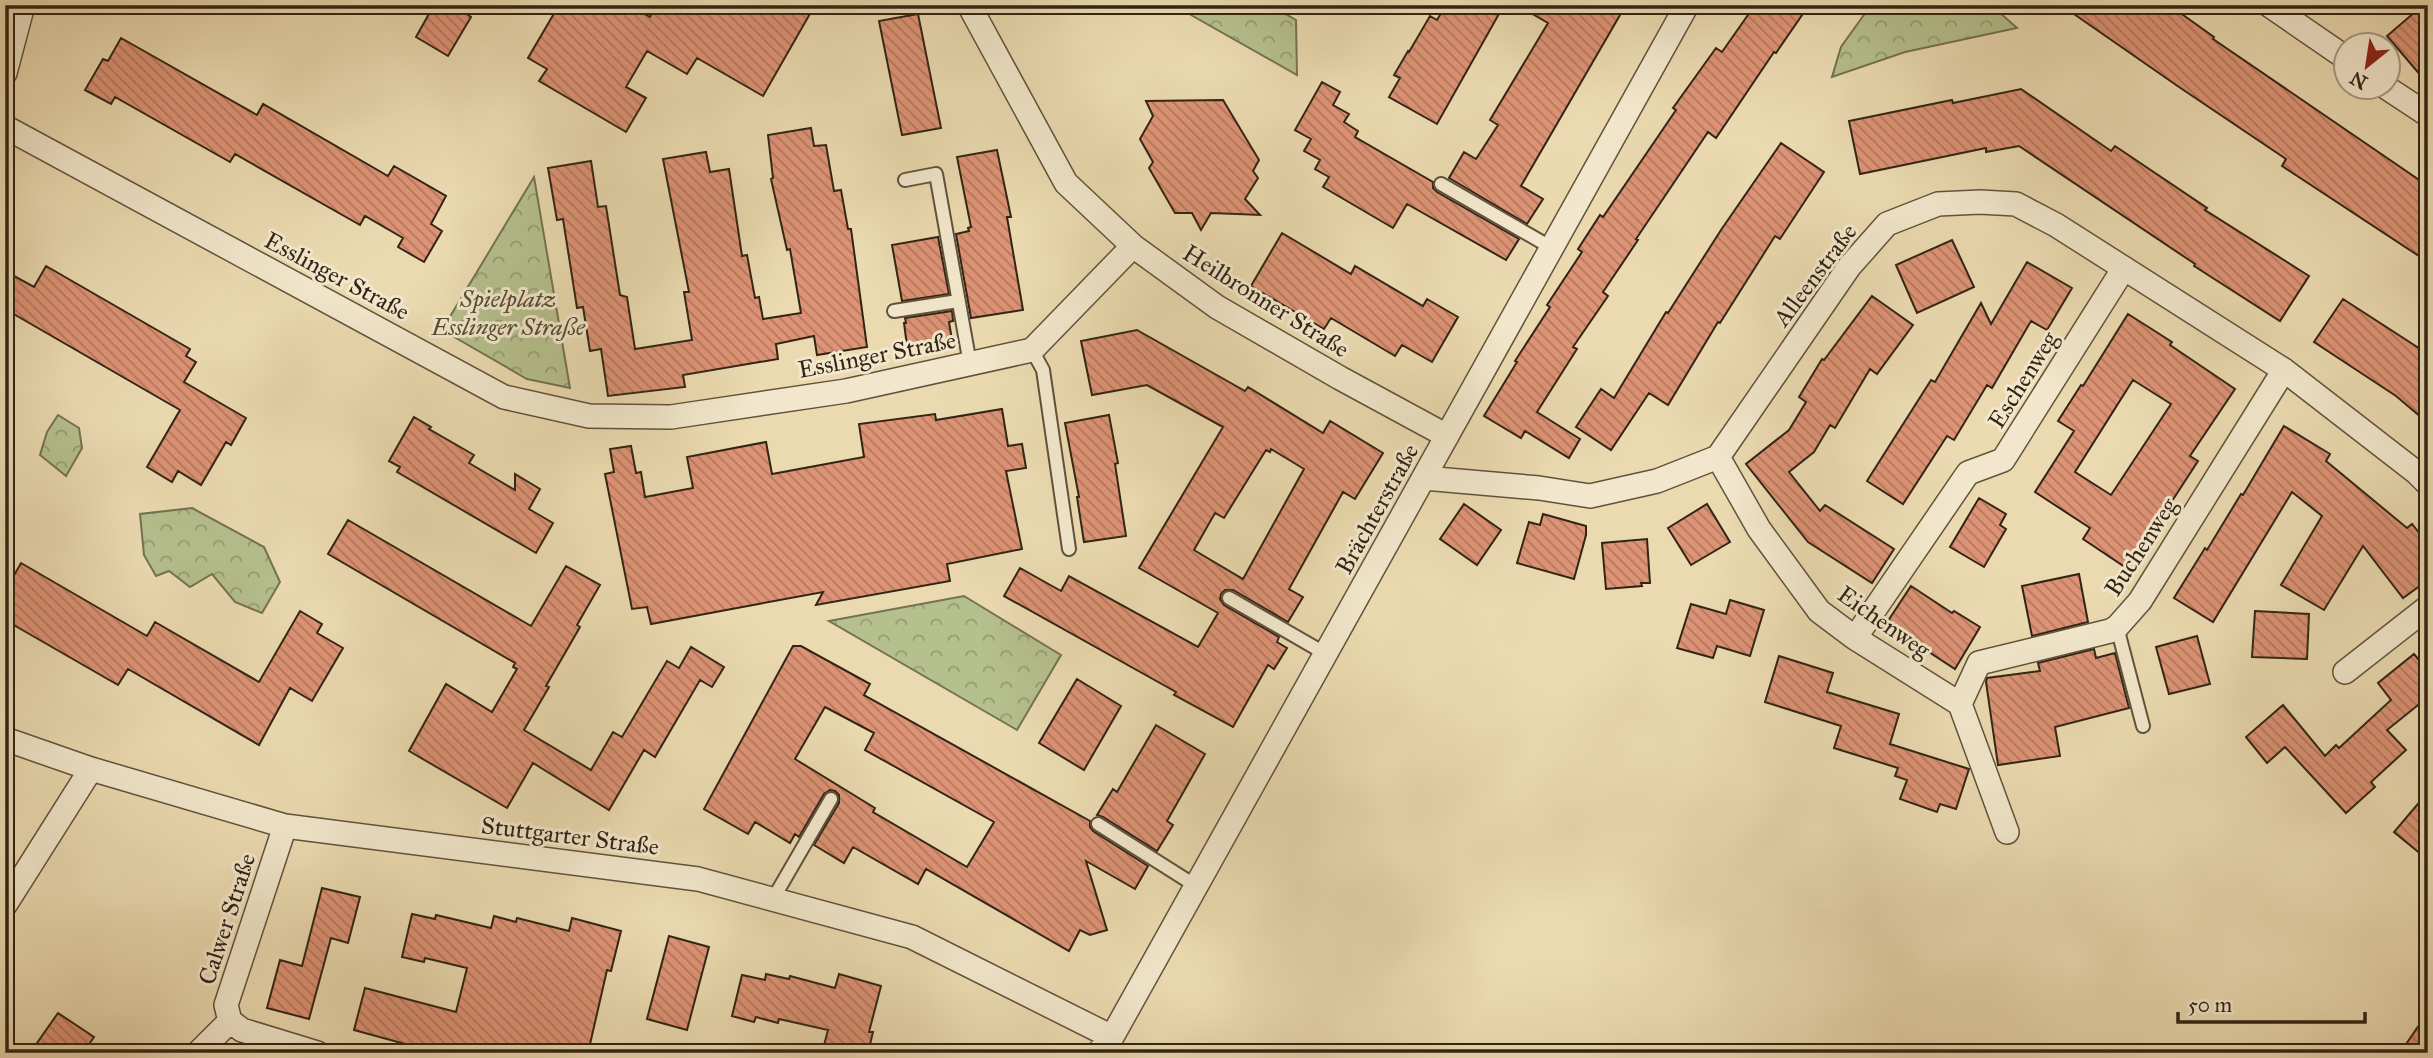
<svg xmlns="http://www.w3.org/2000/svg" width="2433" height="1058" viewBox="0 0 2433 1058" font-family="'IM FELL Great Primer',serif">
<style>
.park{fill:url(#park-crowns);stroke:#747251;stroke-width:2}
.building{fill:url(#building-back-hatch);stroke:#322415;stroke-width:2;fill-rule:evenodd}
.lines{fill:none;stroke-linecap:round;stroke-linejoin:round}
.lane-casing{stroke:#60523c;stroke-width:16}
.street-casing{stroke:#60523c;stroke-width:26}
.lane{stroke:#f2e7cc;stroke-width:12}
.street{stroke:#f2e7cc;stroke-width:23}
.labels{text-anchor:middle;stroke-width:6;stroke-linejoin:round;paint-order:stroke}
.street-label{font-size:24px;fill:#322415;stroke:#f2e7cc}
.park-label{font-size:24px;font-style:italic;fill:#534b33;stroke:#f2e7cc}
</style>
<defs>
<pattern id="park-crowns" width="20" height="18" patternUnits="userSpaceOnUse" patternTransform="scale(1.75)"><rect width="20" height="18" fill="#b5c08d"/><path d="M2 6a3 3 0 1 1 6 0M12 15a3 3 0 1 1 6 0" fill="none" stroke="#949c72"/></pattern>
<pattern id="building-back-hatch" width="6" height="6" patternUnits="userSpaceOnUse" patternTransform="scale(1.75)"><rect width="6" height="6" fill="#dd9375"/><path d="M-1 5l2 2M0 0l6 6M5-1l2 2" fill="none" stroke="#b4785f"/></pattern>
</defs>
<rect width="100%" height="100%" fill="#ebdab0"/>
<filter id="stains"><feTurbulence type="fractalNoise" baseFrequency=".00286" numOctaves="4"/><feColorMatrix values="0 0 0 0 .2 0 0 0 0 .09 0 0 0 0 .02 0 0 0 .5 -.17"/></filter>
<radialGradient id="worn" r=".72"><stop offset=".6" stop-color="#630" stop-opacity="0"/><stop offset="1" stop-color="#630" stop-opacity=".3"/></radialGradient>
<path class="park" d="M1197,5H1270L1296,20L1297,75L1191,15Z
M1871,5H1991L2017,28L1905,52L1832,77L1841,47Z
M534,177L570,388L527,379L442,330Z
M58,415L79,428L82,448L66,476L40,455L47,432Z
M192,508L264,547L280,582L262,613L235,602L212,574L190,587L169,571L156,576L144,555L140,514Z
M964,596L1061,655L1017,730L829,621Z"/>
<path class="building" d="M434,5H472L467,14L471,17L448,56L416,37Z
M559,5H629L650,17L657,5H815L763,96L697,58L687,74L647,51L626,87L646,98L626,132L539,81L547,69L528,58Z
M1446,5H1504L1437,124L1389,97L1400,78L1394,75L1408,51L1409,52L1430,16L1437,20Z
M1517,5H1605L1620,15L1521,186L1543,199L1527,224L1449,178L1464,152L1476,159L1498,125L1490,120L1548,23Z
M1755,5H1809L1776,53L1774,52L1716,138L1708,132L1636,239L1638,240L1603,292L1608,296L1573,347L1577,349L1537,412L1580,439L1569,458L1525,431L1521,438L1484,416L1517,362L1515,361L1550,307L1547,305L1582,252L1578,249L1600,215L1603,217L1676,110L1673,108L1716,48L1722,52Z
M2061,5H2169L2214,37L2213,39L2428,186V262L2282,166L2286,159L2179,87Z
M2423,5H2428V84L2387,36Z
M918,14L941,128L902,135L879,21Z
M121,38L257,115L263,104L388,176L394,166L446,196L431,224L442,231L424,262L398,247L403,238L365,216L360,225L235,154L230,162L115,97L111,104L85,90L103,59L108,61Z
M1322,82L1340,92L1333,105L1349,114L1344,122L1358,131L1355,137L1433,182V188L1437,192L1519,239L1506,260L1407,204L1393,228L1323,187L1329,177L1315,169L1320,160L1304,151L1311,139L1295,130Z
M2021,89L2111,151L2115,146L2207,208L2205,210L2309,276L2280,321L2194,266L2195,264L2019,146L1986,152V148L1860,174L1849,121L1952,100L1953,103Z
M1223,100L1259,160L1253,171L1258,178L1245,199L1260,215L1211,213L1201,230L1192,213H1175L1149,168L1153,162L1140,139L1153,116L1146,101Z
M811,128L814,146L826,145L834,191L841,190L848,229H851L867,347L817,355L814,336L776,344L778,359L683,375L685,387L608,396L601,349L590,351L583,307L577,308L563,219L557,220L548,168L591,161L598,207L606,206L620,295L627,297L635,349L692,340L684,292H689L663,159L706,152L710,172L729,169L742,256L747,255L755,298L759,297L763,319L801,313L790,249L787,250L771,179L773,178L768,135Z
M1781,143L1824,172L1780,239L1775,236L1720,323L1718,322L1668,405L1649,393L1611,450L1576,427L1601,389L1614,398L1666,312L1668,313L1721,230Z
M997,150L1011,217H1007L1023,310L971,318L956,234L969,231L968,228L971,227L957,157Z
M1282,233L1351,274L1355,266L1423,306L1427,299L1458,317L1432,362L1402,345L1395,356L1331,318L1324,329L1251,286Z
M938,237L949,294L902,301L892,245Z
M1952,240L1974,287L1917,313L1896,265Z
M2027,262L2072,288L2047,330L2031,321L1992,388L1987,385L1954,440L1947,436L1903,504L1867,481L1931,380L1935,382L1981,303L1991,324Z
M46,266L190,349L186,356L196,362L184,382L246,418L231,445L226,442L201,485L178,471L172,482L147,467L180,410L5,309V271L34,287Z
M1872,296L1913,325L1877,374L1870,369L1835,428L1830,425L1814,452L1789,472L1820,511L1825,505L1894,549L1872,583L1808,542L1746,464L1789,430L1806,402L1799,397L1822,359L1824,360Z
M2343,299L2428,354V423L2396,396L2314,342Z
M952,311L953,321L949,322L952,340L907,346L904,323H906L905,318Z
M2128,314L2172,342L2170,345L2235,389L2190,456L2198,461L2161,518L2165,520L2131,571L2083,539L2090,528L2035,492L2074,431L2058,421L2081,385L2083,386ZM2133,380L2171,404L2111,495L2075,472Z
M1137,330L1245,391L1248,387L1323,433L1330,421L1383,453L1355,499L1343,492L1289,589L1303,597L1288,622L1233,590H1225L1221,594L1220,599L1224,605L1279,637L1277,642L1287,648L1274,669L1268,665L1233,727L1174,695L1176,692L1004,596L1020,568L1061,591L1069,576L1198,647L1218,613L1139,568L1223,427L1147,385L1092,395L1081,341ZM1271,449L1304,469L1243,579L1194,550L1215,513L1224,518L1266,450L1270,452Z
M1002,409L1008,446L1022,444L1026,468L1006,471L1022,549L947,564L950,581L816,605L823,592L651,624L647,607L632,609L605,474L614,472L610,449L631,446L636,473L641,472L645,497L693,488L687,457L766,442L772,474L864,457L859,424L935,414L936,420Z
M1109,415L1118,463L1115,464L1126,536L1084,542L1077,497H1079L1065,423Z
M414,417L431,427L429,429L474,455L469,463L515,490V474L540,489L529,509L553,523L536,553L397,472L400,467L389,461Z
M2284,426L2330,454L2326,461L2407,528L2412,524L2428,544V580L2403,598L2363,546L2324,610L2281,585L2322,516L2292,492L2213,622L2174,598L2205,548L2207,550L2241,494L2243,495Z
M1979,498L2006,514L2000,525L2006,529L1984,567L1950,547Z
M1464,504L1501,530L1477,565L1440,539Z
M1707,504L1730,542L1691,565L1668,528Z
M1543,514L1586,526V535L1574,579L1517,563L1529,522L1540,525Z
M348,520L531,626L566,566L600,585L577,625L580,627L546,686L549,687L524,730L591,770L613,732L622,737L667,661L679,668L691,647L724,667L712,687L700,680L655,757L644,750L609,810L533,763L507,808L409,751L446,684L492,712L517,669L513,667L515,663L328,554Z
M1647,539L1650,583H1641L1642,586L1606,589L1602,543Z
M21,563L147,636L155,622L259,682L300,611L322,624L317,633L343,648L312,701L290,688L259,745L128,669L118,685L5,620V575L12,579Z
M2079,574L2088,622L2032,636L2022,586Z
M1911,586L1952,613L1954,611L1980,627L1955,669L1886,624Z
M1730,600L1764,610L1750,656L1717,646L1713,658L1677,648L1691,604L1726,614Z
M2255,611L2309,614L2307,659L2252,657Z
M2197,636L2210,684L2169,694L2156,647Z
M793,646H801L870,684L864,695L1090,821V827L1093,831L1148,866L1135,889L1086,861L1107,930L1090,935L1080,930L1069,951L926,869L918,884L853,847L844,863L814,845L839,803V795L835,791L830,790L824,794L799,837L795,834L790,843L755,822L748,834L704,809ZM825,707L874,733L865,750L994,822L967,867L873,812L875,808L795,759Z
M2094,649L2096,658L2115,653L2129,708L2055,727L2060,756L1998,765L1986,682L1987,678L2040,671L2038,663Z
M2414,654L2428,671V697L2387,730L2406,750L2371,782L2375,787L2346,813L2285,747L2267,763L2246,737L2283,705L2325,756L2336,745L2339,748L2391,700L2378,683Z
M1779,656L1833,673L1827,692L1899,714L1890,744L1969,769L1956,809L1940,804L1937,812L1900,799L1907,780L1895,776L1898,768L1834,748L1841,726L1765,702Z
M1077,679L1121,706L1084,770L1039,743Z
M1156,725L1205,754L1167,821L1173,825L1157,851L1103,817L1097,815L1113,789L1117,792Z
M2428,792V860L2394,832Z
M322,888L360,897L348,943L331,938L309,1019L267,1008L280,960L302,966Z
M412,914L435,919L436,915L491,928L494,916L516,922L517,918L569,931L572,918L621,931L611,971L607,970L588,1053H438L354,1030L365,988L456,1012L467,968L425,958L424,962L402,957Z
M669,936L709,947L687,1030L647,1019Z
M766,974L789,979L790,976L835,988L839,974L881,986L869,1032H873L868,1053H822L828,1030L779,1019L778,1023L756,1017L754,1022L732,1016L742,975L765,980Z
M2428,1012V1053H2400Z
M58,1013L94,1037L83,1053H30Z"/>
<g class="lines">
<g class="lane-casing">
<path id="lane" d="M905,180L936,174L970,364
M1441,184L1552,248
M894,311L958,301
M1032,350L1043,370L1069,549
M1229,598L1326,654
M2117,627L2143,726
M1098,824L1196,886
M773,899L831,799"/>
</g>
<g class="street-casing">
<path id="street" d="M969,5L1066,183L1133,246L1217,307L1340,378L1447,436
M2269,5L2346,58
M5,73L23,5
M2387,88L2428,115
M5,127L504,397L589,416L671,417L846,391L1032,350L1133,246
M1718,457L1759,529L1819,611L1855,638L1960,704L2007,832
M1424,478L1539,488L1590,496L1657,481L1718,457L1849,267L1887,224L1938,204L1980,202L2016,204L2056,225L2284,370L2417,473L2428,484
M1855,638L1968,473L2003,460L2124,268
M2345,672L2428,607
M1960,704L1979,663L2110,631L2117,627L2140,601L2284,370
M5,739L91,769L285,826L698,879L912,937L1112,1037
M285,826L226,1005L230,1021L242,1030L317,1053
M5,905L91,769
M198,1053L230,1021
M1098,1053L1112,1037L1687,5"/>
</g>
<use href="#lane" class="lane"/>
<use href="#street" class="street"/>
</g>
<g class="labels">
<g class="street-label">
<text transform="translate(1815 275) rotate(-53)" y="8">Alleenstraße</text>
<text transform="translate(337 276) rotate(28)" y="8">Esslinger Straße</text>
<text transform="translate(1266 301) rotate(32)" y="8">Heilbronner Straße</text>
<text transform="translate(877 355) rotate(-11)" y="8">Esslinger Straße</text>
<text transform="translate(2023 380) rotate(-58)" y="8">Eschenweg</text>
<text transform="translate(1377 509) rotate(-61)" y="8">Brächterstraße</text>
<text transform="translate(2141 547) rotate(-57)" y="8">Buchenweg</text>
<text transform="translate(1884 622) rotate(35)" y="8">Eichenweg</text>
<text transform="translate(570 836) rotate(7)" y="8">Stuttgarter Straße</text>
<text transform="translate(227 919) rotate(-72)" y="8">Calwer Straße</text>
</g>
<g class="park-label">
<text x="508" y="307">Spielplatz<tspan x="508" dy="28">Esslinger Straße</tspan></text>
</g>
</g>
<rect width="2433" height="1058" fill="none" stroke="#ebdab0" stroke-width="28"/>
<rect x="7" y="7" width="2419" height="1044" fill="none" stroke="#322415" stroke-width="3.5"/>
<rect x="14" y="14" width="2405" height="1030" fill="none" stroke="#322415" stroke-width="2"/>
<g transform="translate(2367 66) rotate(210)"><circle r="33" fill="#f2e7cc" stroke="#a59983" stroke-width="2"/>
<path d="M0-5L12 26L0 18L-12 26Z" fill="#8f2418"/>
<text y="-10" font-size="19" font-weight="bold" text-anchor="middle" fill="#322415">N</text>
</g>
<path d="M2178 1012v10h187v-10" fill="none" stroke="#322415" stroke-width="3.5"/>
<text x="2188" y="1012" font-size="21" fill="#322415" stroke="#f2e7cc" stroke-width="5" paint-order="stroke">50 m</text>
<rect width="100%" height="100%" filter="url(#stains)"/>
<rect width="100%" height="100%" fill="url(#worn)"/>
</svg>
